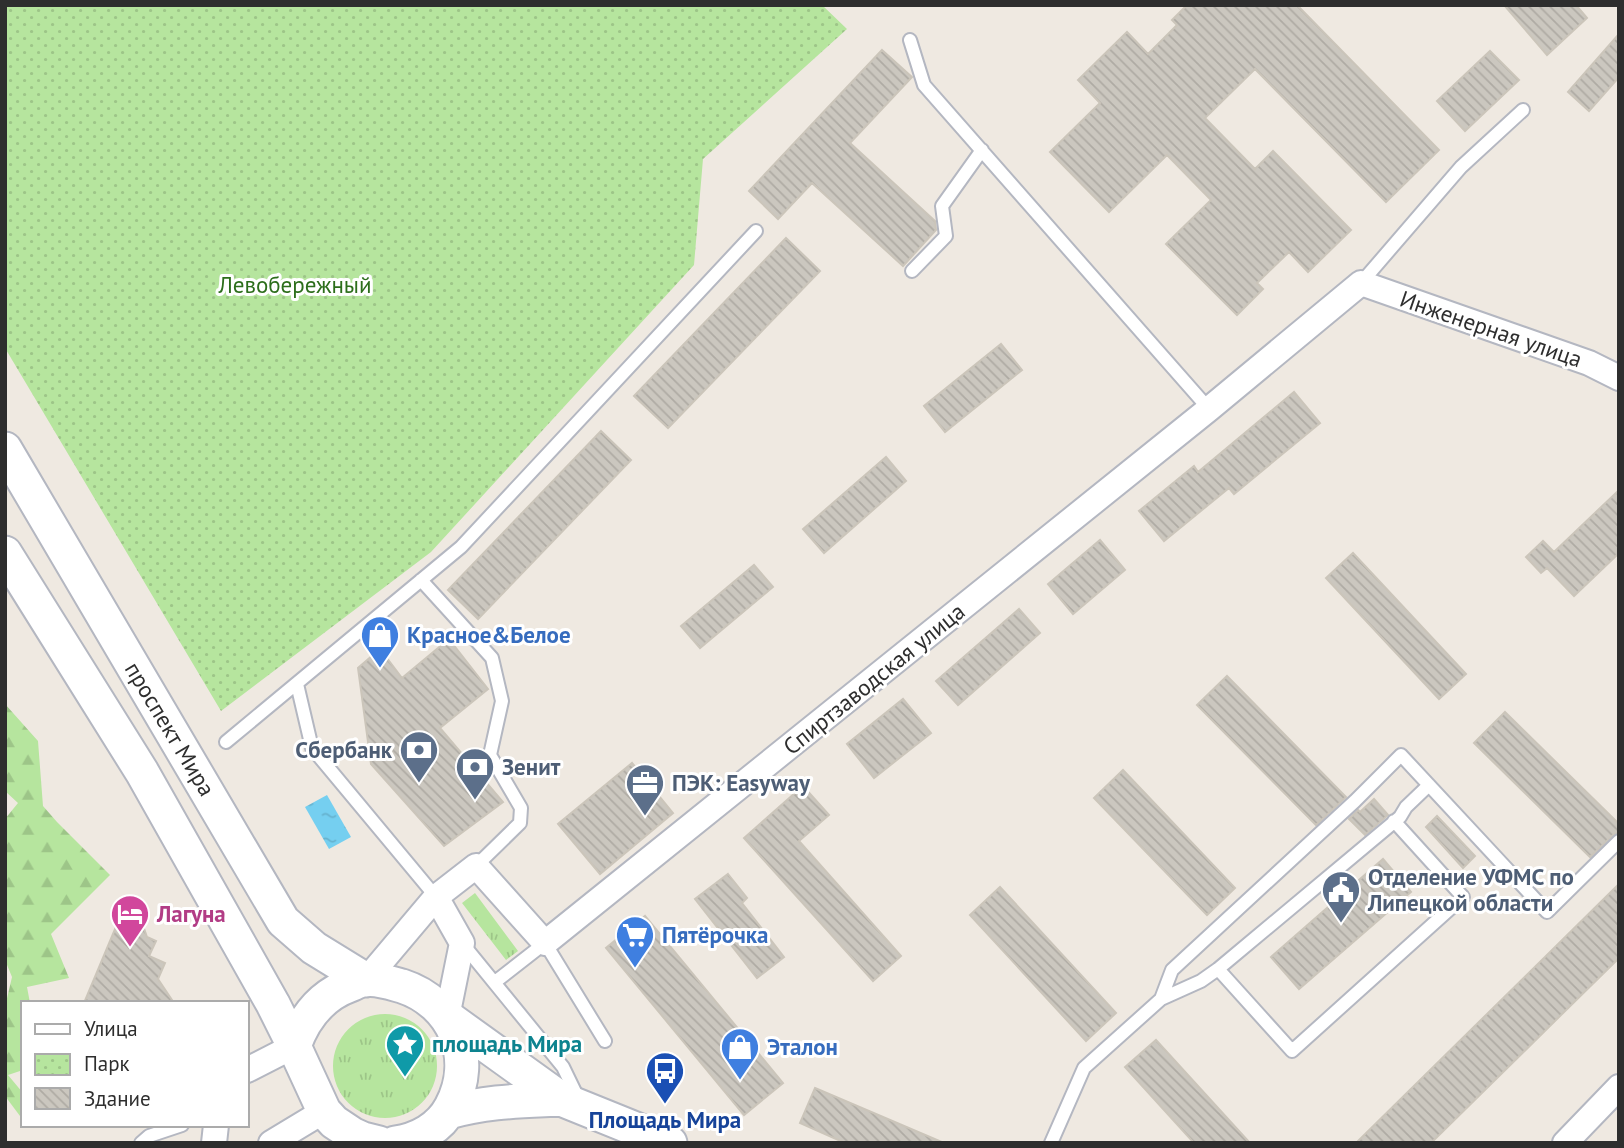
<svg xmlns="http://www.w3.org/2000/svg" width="1624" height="1148" viewBox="0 0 1624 1148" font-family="'PT Sans',sans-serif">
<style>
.grass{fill:url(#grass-tufts)}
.forest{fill:url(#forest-firs)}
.park{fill:url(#park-dots)}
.water{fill:url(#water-ripples)}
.building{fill:url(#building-back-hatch);stroke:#cbc5ba;stroke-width:2}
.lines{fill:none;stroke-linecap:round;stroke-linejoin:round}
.lane-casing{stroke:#b4b7c1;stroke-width:16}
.street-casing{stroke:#b4b7c1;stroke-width:28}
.secondary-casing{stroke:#b4b7c1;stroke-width:37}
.lane{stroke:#fff;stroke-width:12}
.street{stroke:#fff;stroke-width:24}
.secondary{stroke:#fff;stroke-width:33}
.labels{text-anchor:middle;stroke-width:6;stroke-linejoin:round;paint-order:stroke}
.park-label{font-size:23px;fill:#2c6e1b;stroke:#fff}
.street-label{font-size:23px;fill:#2e2e2e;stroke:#fff}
.shop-label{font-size:23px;font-weight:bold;fill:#366cbe;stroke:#fff;text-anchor:start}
.service-label{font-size:23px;font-weight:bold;fill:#4e5e75;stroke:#fff;text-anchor:start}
.hotel-label{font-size:23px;font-weight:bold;fill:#b23c85;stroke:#fff;text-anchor:start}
.culture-label{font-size:23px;font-weight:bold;fill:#0d838f;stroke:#fff;text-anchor:start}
.transit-label{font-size:23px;font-weight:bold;fill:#164399;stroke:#fff}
</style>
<defs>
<pattern id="grass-tufts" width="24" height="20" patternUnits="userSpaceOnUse" patternTransform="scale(1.75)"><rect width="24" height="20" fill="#b6e59e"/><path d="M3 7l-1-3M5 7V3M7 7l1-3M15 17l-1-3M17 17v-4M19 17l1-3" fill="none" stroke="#9dc588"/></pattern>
<pattern id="forest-firs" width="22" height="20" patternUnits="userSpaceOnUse" patternTransform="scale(1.75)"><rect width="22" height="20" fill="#b6e59e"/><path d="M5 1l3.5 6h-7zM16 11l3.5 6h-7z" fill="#9dc588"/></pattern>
<pattern id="park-dots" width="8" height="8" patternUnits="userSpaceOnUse" patternTransform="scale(1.75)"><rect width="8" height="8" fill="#b6e59e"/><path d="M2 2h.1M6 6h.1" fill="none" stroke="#9dc588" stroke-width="1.8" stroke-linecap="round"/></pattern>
<pattern id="water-ripples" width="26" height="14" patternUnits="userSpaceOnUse" patternTransform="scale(1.75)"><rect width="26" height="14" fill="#75cff0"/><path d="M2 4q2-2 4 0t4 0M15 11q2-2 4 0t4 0" fill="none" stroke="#66b2ce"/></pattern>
<pattern id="building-back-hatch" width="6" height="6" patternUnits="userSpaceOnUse" patternTransform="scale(1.75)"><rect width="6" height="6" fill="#cbc7bf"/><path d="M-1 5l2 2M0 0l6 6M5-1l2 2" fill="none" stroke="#afaba4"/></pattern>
</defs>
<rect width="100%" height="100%" fill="#efe9e1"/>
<path class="grass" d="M475,893L518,951L506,960L462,903Z
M333 1066a52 52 0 1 1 104 0a52 52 0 1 1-104 0Z"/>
<path class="forest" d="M5,704L38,741L43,806L57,822L110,875L51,934L69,978L27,987L30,1003H23V1070L8,1075L23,1093V1120L5,1096V1007L12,977L5,960V819L18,803L5,791Z"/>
<path class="park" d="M5,5H822L847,29L703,159L694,265L431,552L221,711L5,348Z"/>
<path class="water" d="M327,795L351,837L329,849L305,807Z"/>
<path class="building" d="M1187,5H1297L1439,150L1386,202L1255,69L1205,118L1255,169L1273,151L1351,230L1308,272L1289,252L1257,283L1263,289L1237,315L1166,244L1211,200L1167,155L1109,212L1050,152L1100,103L1078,80L1127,32L1148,54L1177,25L1172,20Z
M1504,5H1576L1587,18L1547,55Z
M1619,34V77L1589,111L1568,92Z
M882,50L912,77L850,143L935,221L936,230L903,266L812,183L778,219L749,191Z
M1490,51L1519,80L1465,131L1437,101Z
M786,238L820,271L668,428L634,396Z
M1001,344L1022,370L945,432L924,406Z
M1294,392L1320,423L1234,494L1229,488L1164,541L1139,511L1194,466L1198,472Z
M601,431L631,460L478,619L448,590Z
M886,457L906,481L824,553L803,529Z
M1619,490V553L1574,596L1547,568L1541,573L1526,557L1543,541L1554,552Z
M1100,540L1125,570L1073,614L1048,584Z
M1353,553L1466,674L1439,699L1326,578Z
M754,565L773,587L700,648L681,626Z
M1019,609L1040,633L958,705L936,681Z
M449,639L488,689L440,728L503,802L444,846L371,764L358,668L380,649L402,678Z
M1227,676L1346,797L1316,825L1197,705Z
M903,699L931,733L874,778L847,744Z
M1505,712L1619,824V832L1613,835L1590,857L1474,743Z
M632,763L673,813L600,874L558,824Z
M1123,770L1235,888L1207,915L1094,798Z
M803,786L829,815L799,841L901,956L873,981L744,838Z
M1374,799L1388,815L1365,835L1349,819L1358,810L1360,812Z
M1437,816L1475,856L1463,868L1426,827Z
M1383,859L1411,892L1299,989L1271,957Z
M728,874L747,898L742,903L784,957L757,978L695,899Z
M1619,884V958L1431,1143H1356Z
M1000,887L1116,1013L1086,1041L970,915Z
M126,903L139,914L147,937L156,941L149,956L165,963L158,979L174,1003H84Z
M645,916L783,1083L744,1115L606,948Z
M1156,1040L1250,1143H1194L1125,1067Z
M815,1088L944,1143H845L800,1123Z"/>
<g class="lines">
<g class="lane-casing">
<path id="lane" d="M910,40L924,85L1209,409
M912,271L946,236L942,206L982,150
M1361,283L1461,167L1523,110
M421,580L492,658L502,701L490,755L521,808L520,823L476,866
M297,684L312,748L436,897
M226,742L461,547L756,231
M462,943L563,1067L578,1098
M1218,969L1292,1051L1463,897L1394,821
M495,982L545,943L605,1041
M1161,999L1201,981L1218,969L1400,817L1406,807L1429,785
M141,1143L149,1136L182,1125
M1051,1143L1084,1068L1161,999L1172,970L1355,801L1401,755L1547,912L1619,841"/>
</g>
<g class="street-casing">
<path id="street" d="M366,980L436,897
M447,1017L462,943L436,897L476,866L545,943L1209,409L1361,283L1589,363L1619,378
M247,1070L294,1046
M214,1143L216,1125
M271,1143L324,1111
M1565,1143L1619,1087"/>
</g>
<g class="secondary-casing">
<path id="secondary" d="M5,449L283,921L314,948L366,980
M5,553L142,772L273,1004L294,1046L324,1111L334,1122L352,1134L363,1139L379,1143
M447,1017L561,1099L670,1143
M294,1046C304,1018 322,995 350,985C355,983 360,980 365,980C376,978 391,983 402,986C454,1003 477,1058 451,1107C440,1128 418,1140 395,1143
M449,1112C487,1101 522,1101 561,1099"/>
</g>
<use href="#lane" class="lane"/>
<use href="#street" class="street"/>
<use href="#secondary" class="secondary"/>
</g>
<defs>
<g id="shop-pin" transform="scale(2.0125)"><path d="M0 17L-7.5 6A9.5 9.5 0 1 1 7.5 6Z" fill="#3f7fe0" stroke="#fff"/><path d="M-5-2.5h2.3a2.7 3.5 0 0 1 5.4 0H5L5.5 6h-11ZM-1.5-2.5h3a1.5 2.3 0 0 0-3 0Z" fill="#fff"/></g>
<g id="bank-pin" transform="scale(2.0125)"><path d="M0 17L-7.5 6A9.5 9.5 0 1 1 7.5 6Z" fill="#5c6f8a" stroke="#fff"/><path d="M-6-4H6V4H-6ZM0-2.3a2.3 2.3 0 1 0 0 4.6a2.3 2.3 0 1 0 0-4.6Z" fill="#fff"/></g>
<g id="office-pin" transform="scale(2.0125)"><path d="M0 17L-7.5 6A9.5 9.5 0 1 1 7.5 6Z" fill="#5c6f8a" stroke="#fff"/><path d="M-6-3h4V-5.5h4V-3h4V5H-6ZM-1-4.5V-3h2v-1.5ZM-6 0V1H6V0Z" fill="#fff"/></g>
<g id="civic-pin" transform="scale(2.0125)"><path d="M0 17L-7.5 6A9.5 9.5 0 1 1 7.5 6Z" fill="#5c6f8a" stroke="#fff"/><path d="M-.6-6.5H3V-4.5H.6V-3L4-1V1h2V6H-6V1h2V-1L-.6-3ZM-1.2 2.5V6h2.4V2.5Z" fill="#fff"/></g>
<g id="hotel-pin" transform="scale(2.0125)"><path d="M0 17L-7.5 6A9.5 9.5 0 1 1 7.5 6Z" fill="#d1479c" stroke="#fff"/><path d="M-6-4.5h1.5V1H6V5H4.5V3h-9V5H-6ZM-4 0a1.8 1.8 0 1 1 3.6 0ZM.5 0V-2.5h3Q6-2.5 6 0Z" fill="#fff"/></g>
<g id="supermarket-pin" transform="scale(2.0125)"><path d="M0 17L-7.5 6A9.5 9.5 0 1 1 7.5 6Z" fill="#3f7fe0" stroke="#fff"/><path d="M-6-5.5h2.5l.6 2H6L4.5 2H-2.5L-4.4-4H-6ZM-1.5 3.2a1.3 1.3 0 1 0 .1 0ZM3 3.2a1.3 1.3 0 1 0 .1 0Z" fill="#fff"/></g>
<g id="sight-pin" transform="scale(2.0125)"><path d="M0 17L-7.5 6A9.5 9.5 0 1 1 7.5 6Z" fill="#0f9aa8" stroke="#fff"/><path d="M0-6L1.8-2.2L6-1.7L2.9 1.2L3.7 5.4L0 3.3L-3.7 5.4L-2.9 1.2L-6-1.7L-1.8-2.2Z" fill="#fff"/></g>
<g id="bus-pin" transform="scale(2.0125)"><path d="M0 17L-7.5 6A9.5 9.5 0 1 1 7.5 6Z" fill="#1a4fb4" stroke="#fff"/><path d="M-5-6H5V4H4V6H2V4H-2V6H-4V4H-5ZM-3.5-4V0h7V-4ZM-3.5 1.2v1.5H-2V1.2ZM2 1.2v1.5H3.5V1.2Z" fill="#fff"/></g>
</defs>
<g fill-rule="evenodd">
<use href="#shop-pin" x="380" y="635"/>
<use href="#bank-pin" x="419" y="750"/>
<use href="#bank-pin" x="475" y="767"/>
<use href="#office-pin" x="645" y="783"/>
<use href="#civic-pin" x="1341" y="890"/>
<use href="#hotel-pin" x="130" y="914"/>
<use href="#supermarket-pin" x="635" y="935"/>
<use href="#sight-pin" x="405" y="1044"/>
<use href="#shop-pin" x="740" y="1047"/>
<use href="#bus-pin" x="665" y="1071"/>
</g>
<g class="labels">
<g class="park-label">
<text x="295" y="293">Левобережный</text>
</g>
<g class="street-label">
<text transform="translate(1491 329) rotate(19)" y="8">Инженерная улица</text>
<text transform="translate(874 679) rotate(-39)" y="8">Спиртзаводская улица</text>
<text transform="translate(170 729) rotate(59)" y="8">проспект Мира</text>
</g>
<g class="shop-label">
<text x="407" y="643">Красное&amp;Белое</text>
<text x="662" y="943">Пятёрочка</text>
<text x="767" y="1055">Эталон</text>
</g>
<g class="service-label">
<text x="392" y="758" text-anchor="end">Сбербанк</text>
<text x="502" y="775">Зенит</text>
<text x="672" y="791">ПЭК: Easyway</text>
<text x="1368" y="885">Отделение УФМС по<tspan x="1368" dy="26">Липецкой области</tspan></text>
</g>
<g class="hotel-label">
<text x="157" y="922">Лагуна</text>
</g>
<g class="culture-label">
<text x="432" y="1052">площадь Мира</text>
</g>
<g class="transit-label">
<text x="665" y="1128">Площадь Мира</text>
</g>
</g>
<rect width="1624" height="1148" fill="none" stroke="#2e2e2e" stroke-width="14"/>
<rect x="21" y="1001" width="228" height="126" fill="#ffffff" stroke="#ababab" stroke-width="2"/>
<rect x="35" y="1024" width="35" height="10" fill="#ffffff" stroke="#ababab" stroke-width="2"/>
<text x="84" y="1036" font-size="21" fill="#2e2e2e">Улица</text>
<rect x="35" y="1054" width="35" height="21" fill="url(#park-dots)" stroke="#ababab" stroke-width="2"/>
<text x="84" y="1071" font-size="21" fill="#2e2e2e">Парк</text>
<rect x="35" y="1088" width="35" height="21" fill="url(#building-back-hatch)" stroke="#ababab" stroke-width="2"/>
<text x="84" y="1106" font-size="21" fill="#2e2e2e">Здание</text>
</svg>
